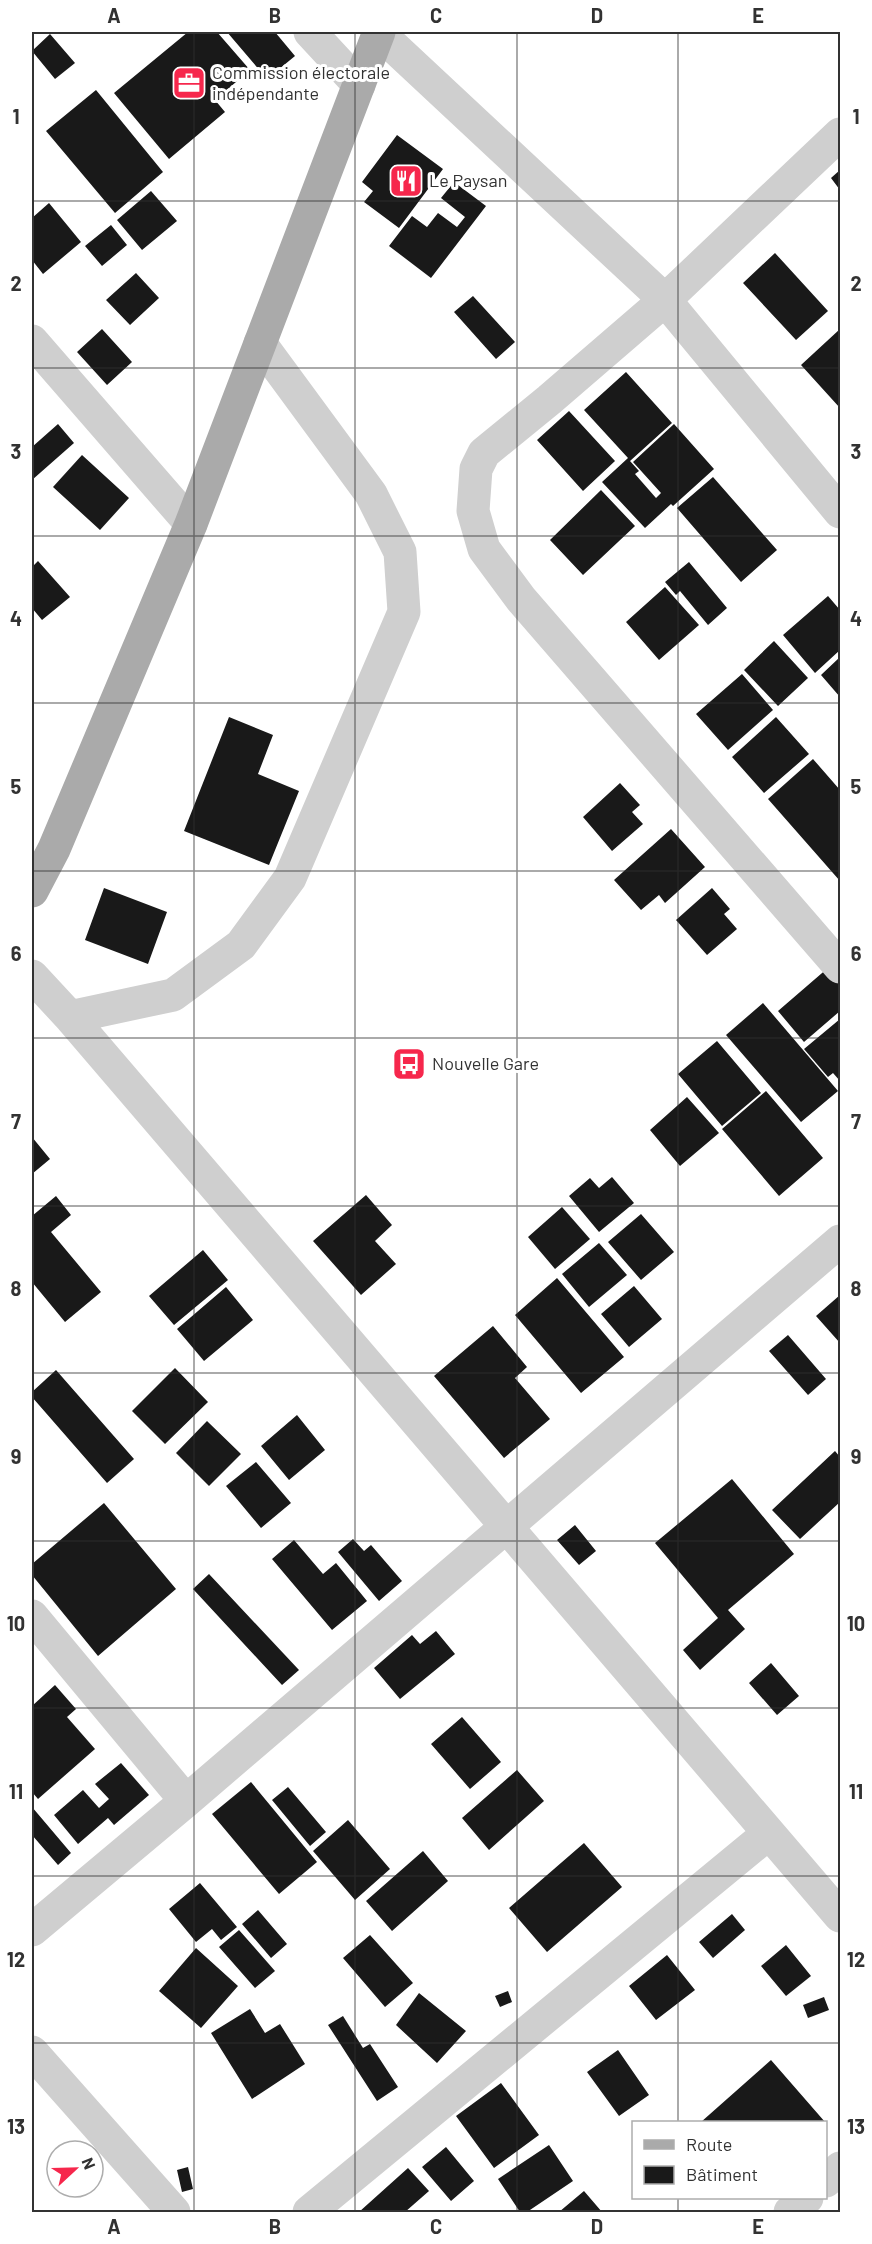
<svg xmlns="http://www.w3.org/2000/svg" width="872" height="2244" viewBox="0 0 872 2244" font-family="Barlow,sans-serif">
<style>
.building{fill:#191919}
.lines{fill:none;stroke-linecap:round;stroke-linejoin:round}
.minor{stroke:#cfcfcf;stroke-width:33}
.major{stroke:#aaa;stroke-width:33}
.grid{fill:none;stroke:#323232;stroke-width:1.5;stroke-opacity:0.55}
.labels{text-anchor:middle;stroke-width:6;stroke-linejoin:round;paint-order:stroke}
.poi-label{font-size:18px;fill:#323232;stroke:#fff;text-anchor:start}
.neatline{fill:none;stroke:#323232;stroke-width:2}
.grid-label{font-size:20px;text-anchor:middle;font-weight:bold;fill:#323232}
</style>
<rect width="100%" height="100%" fill="#fff"/>
<path class="building" d="M188,32H217L250,70L215,100L225,112L169,159L114,93Z
M227,32H275L295,56L267,79Z
M50,34L75,63L55,79L32,51Z
M96,90L163,172L115,213L46,131Z
M397,135L443,169L399,228L364,202L373,191L362,182Z
M840,170V190L831,178Z
M454,182L486,206L431,278L389,246L412,216L427,227L438,213L457,227L465,217L441,198Z
M151,191L177,221L142,250L117,220Z
M49,203L81,242L43,274L32,260V218Z
M111,225L127,245L102,266L85,246Z
M775,253L828,311L796,340L743,283Z
M136,273L159,298L130,325L106,300Z
M473,296L515,342L496,359L454,312Z
M102,329L132,362L107,385L77,352Z
M840,329V408L801,365Z
M626,372L672,423L630,461L639,471L635,474L656,498L661,493L633,462L674,424L714,469L673,506L671,504L645,528L602,482L628,458L584,410Z
M569,411L615,461L583,491L537,440Z
M58,424L74,443L32,480V447Z
M82,455L129,498L100,530L53,487Z
M713,477L777,550L741,582L677,508Z
M601,490L635,526L583,575L550,540Z
M38,561L70,597L42,620L32,608V567Z
M689,562L727,608L708,625L680,591L676,595L665,582Z
M665,587L699,625L659,660L626,622Z
M828,596L840,610V650L815,673L783,635Z
M774,641L808,678L778,706L744,670Z
M840,657V697L821,675Z
M742,674L773,710L728,750L696,714Z
M229,717L273,735L258,774L299,791L269,865L184,831Z
M776,717L809,754L764,793L732,757Z
M813,759L840,790V881L768,799Z
M620,783L640,805L632,812L643,824L612,851L583,817Z
M671,829L705,867L665,903L659,895L641,910L614,880Z
M104,888L167,912L148,964L85,940Z
M712,888L730,909L724,914L737,929L707,955L676,920Z
M829,967L840,981V1011L804,1042L778,1011Z
M763,1003L838,1091L801,1122L726,1035Z
M840,1019V1081L833,1073L828,1077L804,1049Z
M717,1041L761,1093L722,1126L678,1074Z
M766,1091L823,1158L779,1196L722,1129Z
M687,1097L719,1133L680,1166L650,1130Z
M32,1137L50,1159L32,1174Z
M612,1177L634,1203L599,1232L569,1196L590,1178L599,1188Z
M366,1195L392,1225L375,1241L396,1264L361,1295L313,1241Z
M56,1196L71,1215L51,1232L101,1292L65,1322L32,1282V1216Z
M562,1207L590,1239L555,1269L528,1237Z
M641,1214L674,1252L641,1280L608,1242Z
M599,1243L627,1275L589,1307L562,1274Z
M203,1250L228,1280L174,1325L149,1296Z
M557,1278L624,1357L581,1393L515,1315Z
M634,1286L662,1319L629,1347L601,1314Z
M226,1287L253,1320L204,1361L177,1329Z
M840,1295V1343L816,1316Z
M493,1326L527,1367L515,1378L550,1419L504,1458L434,1376Z
M788,1335L826,1379L808,1395L769,1351Z
M175,1368L208,1402L165,1444L132,1411Z
M56,1370L134,1459L107,1483L32,1397V1392Z
M297,1415L325,1450L289,1480L261,1446Z
M207,1421L241,1454L209,1486L176,1453Z
M835,1451L840,1457V1502L800,1539L772,1510Z
M256,1462L291,1503L261,1528L226,1486Z
M732,1479L794,1554L728,1610L745,1629L700,1670L683,1650L718,1618L655,1543Z
M104,1503L176,1589L98,1656L32,1575V1564Z
M575,1525L596,1551L579,1565L557,1540Z
M353,1539L364,1551L371,1545L402,1581L379,1601L338,1552Z
M294,1540L323,1574L336,1563L367,1601L332,1630L272,1559Z
M209,1574L299,1670L282,1685L193,1589Z
M436,1631L455,1654L400,1699L374,1668L412,1635L420,1644Z
M771,1663L799,1696L777,1715L749,1683Z
M55,1685L76,1709L67,1717L95,1749L38,1799L32,1792V1706Z
M462,1717L501,1762L470,1789L431,1744Z
M121,1763L149,1795L114,1825L108,1818L78,1844L54,1815L83,1790L99,1808L109,1799L95,1784Z
M517,1770L544,1801L489,1850L462,1818Z
M251,1782L317,1862L279,1894L212,1814Z
M288,1787L326,1832L310,1846L272,1800Z
M32,1807L71,1853L58,1865L32,1835Z
M348,1820L390,1869L355,1900L313,1851Z
M584,1843L622,1887L547,1952L509,1908Z
M423,1851L448,1881L392,1931L366,1901Z
M200,1883L237,1927L221,1940L212,1929L196,1942L169,1909Z
M258,1910L287,1944L271,1958L242,1924Z
M732,1914L745,1930L713,1958L699,1942Z
M239,1930L275,1971L255,1988L219,1947Z
M370,1935L413,1983L385,2007L343,1958Z
M786,1945L811,1976L786,1996L761,1966Z
M196,1948L238,1986L201,2028L159,1991Z
M667,1955L695,1990L656,2020L629,1986Z
M508,1991L512,2002L500,2007L495,1996Z
M419,1993L466,2031L437,2063L396,2025Z
M824,1997L829,2010L808,2018L803,2005Z
M250,2009L265,2033L280,2024L305,2064L252,2099L211,2033Z
M343,2016L363,2048L370,2044L398,2087L377,2101L328,2025Z
M618,2050L649,2095L619,2116L587,2072Z
M771,2060L825,2122H701Z
M501,2083L539,2135L494,2168L456,2116Z
M549,2145L573,2181L527,2212H520L498,2179Z
M446,2147L474,2181L451,2201L422,2167Z
M188,2167L193,2189L182,2192L177,2170Z
M408,2168L429,2191L405,2212H359Z
M584,2191L602,2212H559Z"/>
<g class="lines">
<path class="minor" d="M310,32L359,85
M379,33L665,300L840,512
M840,134L665,300L549,400L484,453L476,469L473,511L484,549L521,599L840,967
M32,341L191,524
M32,976L70,1017L840,1916
M70,1017L173,995L241,945L290,878L404,612L400,552L371,494L260,343
M32,1616L186,1801
M32,1930L186,1801L840,1241
M32,2052L174,2212
M826,2181L840,2168
M309,2212L769,1833
M790,2212L807,2198"/>
<path class="major" d="M32,891L54,849L191,524L379,32"/>
</g>
<path class="grid" d="M194,32V2212M355,32V2212M517,32V2212M678,32V2122M32,201H840M32,368H840M32,536H840M32,703H840M32,871H840M32,1038H840M32,1206H840M32,1373H840M32,1541H840M32,1708H840M32,1876H840M32,2043H840M678,2198V2212"/>
<defs>
<g id="office-square" transform="scale(1.725)"><rect x="-9" y="-9" width="18" height="18" rx="4" fill="#f6274c" stroke="#fff"/><path d="M-6-3h4V-5.5h4V-3h4V5H-6ZM-1-4.5V-3h2v-1.5ZM-6 0V1H6V0Z" fill="#fff"/></g>
<g id="restaurant-square" transform="scale(1.725)"><rect x="-9" y="-9" width="18" height="18" rx="4" fill="#f6274c" stroke="#fff"/><path d="M-5-6h1v4h1v-4h1v4h1v-4h1v5L-1.5 .5V6h-2V.5L-5-1ZM5-6V6H3V1.5H1.5Q1.5-4 5-6Z" fill="#fff"/></g>
<g id="bus-square" transform="scale(1.725)"><rect x="-9" y="-9" width="18" height="18" rx="4" fill="#f6274c" stroke="#fff"/><path d="M-5-6H5V4H4V6H2V4H-2V6H-4V4H-5ZM-3.5-4V0h7V-4ZM-3.5 1.2v1.5H-2V1.2ZM2 1.2v1.5H3.5V1.2Z" fill="#fff"/></g>
</defs>
<g fill-rule="evenodd">
<use href="#office-square" x="189" y="83"/>
<use href="#restaurant-square" x="406" y="181"/>
<use href="#bus-square" x="409" y="1064"/>
</g>
<g class="labels">
<g class="poi-label">
<text x="212" y="79">Commission électorale<tspan x="212" dy="21">indépendante</tspan></text>
<text x="429" y="187">Le Paysan</text>
<text x="432" y="1070">Nouvelle Gare</text>
</g>
</g>
<rect width="872" height="2244" fill="none" stroke="#ffffff" stroke-width="66"/>
<rect x="632" y="2121" width="195" height="78" fill="#ffffff" stroke="#adadad" stroke-width="1.5"/>
<rect x="644" y="2140" width="30" height="9" fill="#aaaaaa" stroke="#adadad" stroke-width="1.5"/>
<text x="686" y="2151" font-size="18" fill="#323232">Route</text>
<rect x="644" y="2166" width="30" height="18" fill="#191919" stroke="#adadad" stroke-width="1.5"/>
<text x="686" y="2181" font-size="18" fill="#323232">Bâtiment</text>
<g transform="translate(75 2169) rotate(68)"><circle r="28" fill="#ffffff" stroke="#adadad" stroke-width="1.5"/>
<path d="M0-4.5L10 22L0 15L-10 22Z" fill="#f6274c"/>
<text y="-9" font-size="16" font-weight="bold" text-anchor="middle" fill="#323232">N</text>
</g>
<rect x="33" y="33" width="806" height="2178" class="neatline"/>
<g class="grid-label">
<text x="114" y="23">A</text>
<text x="275" y="23">B</text>
<text x="436" y="23">C</text>
<text x="597" y="23">D</text>
<text x="758" y="23">E</text>
<text x="16" y="124">1</text>
<text x="856" y="124">1</text>
<text x="16" y="291">2</text>
<text x="856" y="291">2</text>
<text x="16" y="459">3</text>
<text x="856" y="459">3</text>
<text x="16" y="626">4</text>
<text x="856" y="626">4</text>
<text x="16" y="794">5</text>
<text x="856" y="794">5</text>
<text x="16" y="961">6</text>
<text x="856" y="961">6</text>
<text x="16" y="1129">7</text>
<text x="856" y="1129">7</text>
<text x="16" y="1296">8</text>
<text x="856" y="1296">8</text>
<text x="16" y="1464">9</text>
<text x="856" y="1464">9</text>
<text x="16" y="1631">10</text>
<text x="856" y="1631">10</text>
<text x="16" y="1799">11</text>
<text x="856" y="1799">11</text>
<text x="16" y="1967">12</text>
<text x="856" y="1967">12</text>
<text x="16" y="2134">13</text>
<text x="856" y="2134">13</text>
<text x="114" y="2234">A</text>
<text x="275" y="2234">B</text>
<text x="436" y="2234">C</text>
<text x="597" y="2234">D</text>
<text x="758" y="2234">E</text>
</g>
</svg>
